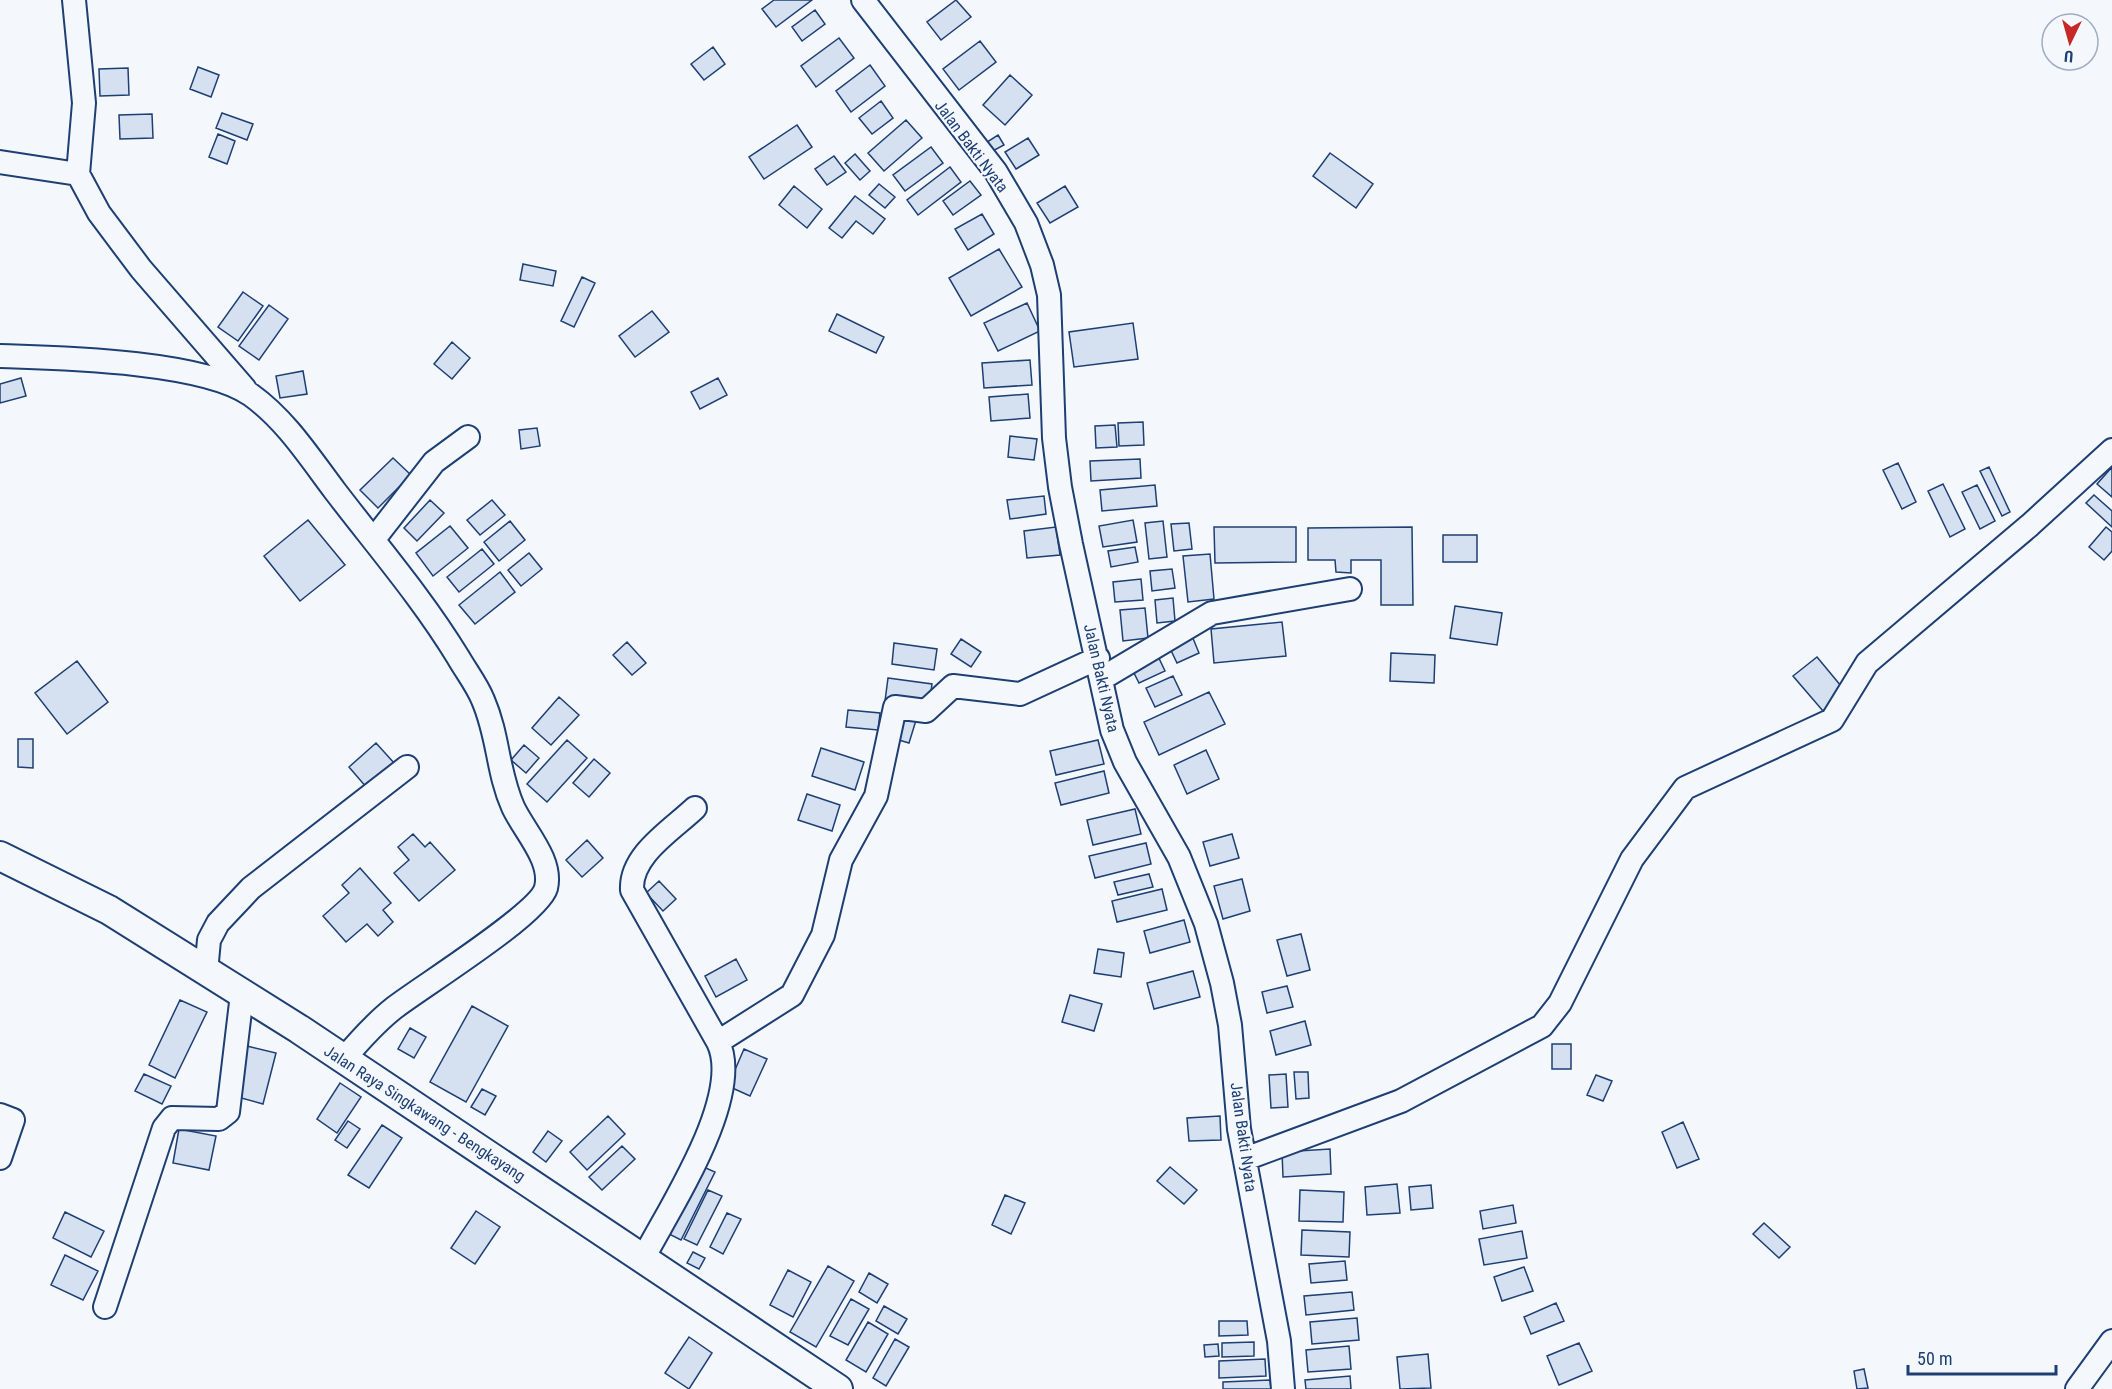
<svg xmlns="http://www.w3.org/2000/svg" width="2112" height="1389" viewBox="0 0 2112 1389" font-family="'Roboto Condensed',sans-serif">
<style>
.building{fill:#d5e0f0;stroke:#1d3f73;stroke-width:1.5}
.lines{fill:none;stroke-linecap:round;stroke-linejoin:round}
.minor-casing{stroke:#1d3f73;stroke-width:26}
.major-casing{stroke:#1d3f73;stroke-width:32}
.minor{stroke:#f4f7fb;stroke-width:22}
.major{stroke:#f4f7fb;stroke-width:28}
.labels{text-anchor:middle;stroke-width:4.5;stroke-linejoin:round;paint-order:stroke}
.street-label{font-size:16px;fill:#1d3f73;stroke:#f4f7fb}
</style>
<rect width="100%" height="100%" fill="#f4f7fb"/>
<path class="building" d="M774,0H812L776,27L762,9Z
M956,0L971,17L941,40L927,22Z
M815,10L825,24L802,41L792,27Z
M839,38L854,58L816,87L801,66Z
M980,41L996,62L959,90L943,69Z
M713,47L725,64L704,80L691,64Z
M870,65L885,86L851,112L836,91Z
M198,67L219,75L211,97L190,89Z
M128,68L129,95L100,96L99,69Z
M1010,75L1032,95L1005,125L983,105Z
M881,101L893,118L872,134L859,118Z
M222,113L253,124L247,140L216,128Z
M152,114L153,138L120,139L119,115Z
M906,120L922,138L884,171L868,153Z
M797,125L812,147L764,179L749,157Z
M218,134L235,141L227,164L209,157Z
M998,135L1004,145L989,153L984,144Z
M1028,138L1039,155L1016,169L1005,152Z
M931,147L943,163L905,191L893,175Z
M1330,153L1373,184L1356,208L1313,176Z
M855,154L870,171L860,180L845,163Z
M834,156L846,172L827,185L815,169Z
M950,167L961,182L918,215L907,200Z
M970,181L981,195L953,215L943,201Z
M879,184L895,197L885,208L869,195Z
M794,186L822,209L807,228L779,205Z
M1065,186L1078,207L1050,223L1037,203Z
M855,196L885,219L873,234L856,221L842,238L829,228Z
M982,214L994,234L968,250L955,229Z
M999,249L1022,287L971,316L949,278Z
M523,264L556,271L553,286L520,280Z
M582,277L595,283L574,327L561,321Z
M243,292L263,306L238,341L218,327Z
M1027,303L1040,331L998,351L984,323Z
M269,305L288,319L259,360L239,346Z
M652,311L669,332L635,357L619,336Z
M837,314L884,337L876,353L829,331Z
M1133,323L1138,359L1074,367L1069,332Z
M452,342L470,358L452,379L434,364Z
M1030,360L1032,385L984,388L982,363Z
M303,371L307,394L280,398L276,376Z
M21,378L26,396L0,403V384Z
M718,378L727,395L700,409L691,392Z
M1028,394L1030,418L991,421L989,397Z
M1143,422L1144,445L1119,446L1118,423Z
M1115,425L1117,447L1096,448L1095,426Z
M537,428L540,446L521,449L519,430Z
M1010,436L1037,439L1034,460L1008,457Z
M393,458L411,475L378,508L360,490Z
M1140,459L1141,478L1091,481L1090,461Z
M1898,463L1916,502L1902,509L1883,470Z
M1989,467L2010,512L2002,516L1980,471Z
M2112,467V497L2097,484Z
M1943,484L1965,529L1950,537L1928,491Z
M1155,485L1157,506L1102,511L1100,490Z
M1977,485L1995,521L1980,529L1962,492Z
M2094,495L2112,511V527L2086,503Z
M1044,496L1046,514L1010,519L1007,500Z
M430,500L444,513L417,541L404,528Z
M492,500L505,515L480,535L467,520Z
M308,520L345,565L300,601L264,556Z
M1133,520L1137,542L1103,547L1099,526Z
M510,521L525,540L499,561L484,542Z
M1163,521L1167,557L1149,559L1145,523Z
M1189,523L1192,549L1174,551L1171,524Z
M450,526L468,548L433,576L416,553Z
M1056,527L1060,555L1027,558L1024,531Z
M1214,527H1296V562L1215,563Z
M1412,527L1413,605H1381V560H1351V573L1336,572L1335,560H1308V528Z
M2106,527L2112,532V551L2104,560L2089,547Z
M1443,535H1477V562H1443Z
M1135,547L1138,562L1111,567L1108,551Z
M482,549L494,564L459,592L447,577Z
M529,553L542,569L521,586L508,570Z
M1210,554L1214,599L1188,602L1183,556Z
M1172,569L1175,588L1152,591L1150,571Z
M500,572L515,592L475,624L459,605Z
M1141,579L1143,600L1115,602L1113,582Z
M1173,598L1175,621L1157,623L1155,600Z
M1455,606L1502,613L1497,645L1450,638Z
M1145,608L1148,638L1123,641L1120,610Z
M1282,622L1286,656L1214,663L1211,629Z
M1190,631L1199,653L1177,663L1167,642Z
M961,639L981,652L971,667L951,654Z
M627,642L646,663L632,675L613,655Z
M894,643L937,649L934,670L892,664Z
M1156,652L1165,671L1139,683L1130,665Z
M1391,653L1435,655L1434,683L1390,681Z
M1817,657L1846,692L1823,711L1793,676Z
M77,661L108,702L67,734L35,693Z
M1173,676L1182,695L1155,707L1146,688Z
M888,678L932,684L929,706L885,701Z
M1209,692L1225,724L1159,755L1144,722Z
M559,697L579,715L551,745L532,728Z
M848,710L880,713L878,730L846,727Z
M900,712L917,717L909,743L892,738Z
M18,739H33V768L18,767Z
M567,740L587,758L547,802L527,784Z
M1098,740L1104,764L1056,775L1050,751Z
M376,743L395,764L367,788L349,767Z
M524,745L539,758L526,773L511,760Z
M821,748L864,762L855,790L812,776Z
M1206,750L1219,779L1187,794L1174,765Z
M594,759L610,773L589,797L573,783Z
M1104,771L1109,793L1061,805L1055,783Z
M807,794L840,805L832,831L798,820Z
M1135,809L1141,834L1093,845L1087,820Z
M413,834L425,847L430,842L455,870L419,901L394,873L409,860L398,847Z
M1232,834L1239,858L1210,866L1203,842Z
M587,840L603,858L582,877L566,860Z
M1146,843L1151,864L1095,878L1089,856Z
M360,868L391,903L383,910L393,922L378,936L367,924L346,942L323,916L349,893L342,885Z
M1149,874L1153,887L1118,895L1114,882Z
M1242,879L1250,911L1223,919L1214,886Z
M659,881L676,899L663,911L646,893Z
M1162,889L1167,910L1117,922L1112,901Z
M1184,920L1190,942L1150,953L1144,931Z
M1301,934L1310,970L1287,976L1277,940Z
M1098,949L1124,953L1121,977L1094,973Z
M736,959L747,980L716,997L705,976Z
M1193,971L1200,997L1154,1009L1147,983Z
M1287,986L1293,1007L1267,1013L1262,992Z
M1070,995L1102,1004L1094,1031L1062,1022Z
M180,1000L207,1012L175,1078L149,1065Z
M472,1006L508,1026L466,1102L430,1082Z
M1305,1021L1311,1045L1276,1055L1270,1031Z
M410,1028L426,1037L414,1058L398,1049Z
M1552,1044H1571V1069H1552Z
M247,1046L276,1053L263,1104L234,1096Z
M744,1049L767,1059L750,1096L728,1086Z
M1294,1072H1308L1309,1098L1296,1099Z
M144,1074L171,1086L162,1104L135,1091Z
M1286,1074L1288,1107L1271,1108L1269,1075Z
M1596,1075L1612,1081L1603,1101L1587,1095Z
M340,1083L361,1097L337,1133L317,1119Z
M482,1089L496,1096L485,1115L471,1107Z
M608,1116L625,1134L587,1170L570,1152Z
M1220,1116L1221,1140L1189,1141L1187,1118Z
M348,1121L360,1129L347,1148L335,1140Z
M1683,1122L1699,1159L1677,1168L1662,1132Z
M382,1125L402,1138L369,1188L348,1175Z
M179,1129L216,1136L209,1170L173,1163Z
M548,1131L562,1141L546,1162L533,1152Z
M622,1146L635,1159L602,1190L589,1177Z
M1330,1149L1331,1174L1283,1177L1282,1152Z
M697,1164L715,1172L681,1240L663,1231Z
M1170,1167L1197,1190L1184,1204L1157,1181Z
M1397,1184L1400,1213L1367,1215L1365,1187Z
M1431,1185L1433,1208L1411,1210L1409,1187Z
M708,1190L722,1196L697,1245L684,1239Z
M1300,1190L1344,1192L1343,1222L1299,1221Z
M1005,1195L1025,1203L1011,1234L992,1225Z
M1513,1205L1516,1223L1483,1229L1480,1211Z
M476,1211L500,1227L475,1264L451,1248Z
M65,1212L104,1231L91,1257L53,1238Z
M727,1213L741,1219L723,1254L710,1247Z
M1764,1223L1790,1247L1779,1258L1753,1234Z
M1302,1230L1350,1232L1349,1257L1301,1255Z
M1522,1231L1527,1258L1484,1265L1479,1239Z
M693,1252L705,1258L699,1269L687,1263Z
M65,1255L98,1271L83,1300L51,1285Z
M1345,1261L1347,1280L1311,1283L1309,1264Z
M828,1266L854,1281L816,1347L790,1332Z
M1524,1267L1533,1291L1502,1301L1494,1277Z
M788,1270L811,1282L793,1317L770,1305Z
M869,1273L888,1284L877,1303L859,1292Z
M1352,1292L1354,1310L1306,1315L1304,1296Z
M851,1299L869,1309L848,1345L830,1336Z
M1556,1303L1564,1321L1531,1334L1524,1317Z
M884,1306L907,1319L898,1334L876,1321Z
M1357,1318L1359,1340L1312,1344L1310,1322Z
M1219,1321H1247L1248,1335L1219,1336Z
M868,1322L888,1334L866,1372L846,1360Z
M689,1337L712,1353L689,1389L665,1373Z
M895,1339L909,1347L886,1386L873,1378Z
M1254,1342V1356L1222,1357V1343Z
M1579,1343L1592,1371L1559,1385L1547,1356Z
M1218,1344L1219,1356L1205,1357L1204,1345Z
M1349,1346L1351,1369L1308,1372L1306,1350Z
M1428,1354L1431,1388L1400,1389L1397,1357Z
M1265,1359L1266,1376L1219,1378V1361Z
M1864,1369L1868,1388L1857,1389L1854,1371Z
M1350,1376L1351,1389H1306L1305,1380Z
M1270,1380L1271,1389H1223V1382Z"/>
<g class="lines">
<g class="minor-casing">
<path id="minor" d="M74,0L84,103L78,174L99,213L141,269L245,389
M863,0L996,172L1026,223L1042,265L1049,295L1054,438L1060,487L1071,544L1112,730L1125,762L1179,857L1206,924L1222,983L1230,1025L1239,1129L1279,1341L1283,1389
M0,162L78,174
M0,356C60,358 203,361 251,395C286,420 310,458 335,491C377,546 422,598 458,657C466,671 477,685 483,700C499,737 497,771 513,807C524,831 553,860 546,888C539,914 421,987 394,1008C375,1023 359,1041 343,1060
M374,539L434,462L468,437
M1101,679L1212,613L1350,589
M206,972L209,940L218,923L251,888L407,767
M718,1042L792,995L823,935L841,860L876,796L895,707L926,711L953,686L1020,694L1098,658
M0,1115L13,1120L0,1158
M1245,1159L1401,1101L1542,1026L1560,1003L1632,859L1685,788L1832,720L1867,663L2030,525L2112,450
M644,1257C670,1207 744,1096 718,1042L632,890C630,855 672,830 695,808
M105,1307L164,1128L172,1118L219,1119L228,1112L242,994
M2077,1389L2112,1341"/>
</g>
<g class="major-casing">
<path id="major" d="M0,856L109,910L299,1029L838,1389"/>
</g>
<use href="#minor" class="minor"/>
<use href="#major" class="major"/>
</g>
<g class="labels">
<g class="street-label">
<text transform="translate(972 146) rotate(53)" y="6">Jalan Bakti Nyata</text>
<text transform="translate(1102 678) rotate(77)" y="6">Jalan Bakti Nyata</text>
<text transform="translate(425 1113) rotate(33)" y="6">Jalan Raya Singkawang - Bengkayang</text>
<text transform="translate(1244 1137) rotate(82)" y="6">Jalan Bakti Nyata</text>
</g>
</g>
<g transform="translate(2070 42) rotate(185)"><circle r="28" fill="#f4f7fb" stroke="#9eadc5" stroke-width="1.5"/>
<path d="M0-4.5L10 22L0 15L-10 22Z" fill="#c62828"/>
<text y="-9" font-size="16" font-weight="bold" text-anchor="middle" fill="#1d3f73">U</text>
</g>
<path d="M1908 1365v9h148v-9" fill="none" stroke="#1d3f73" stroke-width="3"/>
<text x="1917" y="1365" font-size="18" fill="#1d3f73" stroke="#f4f7fb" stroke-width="4.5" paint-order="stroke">50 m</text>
</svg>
